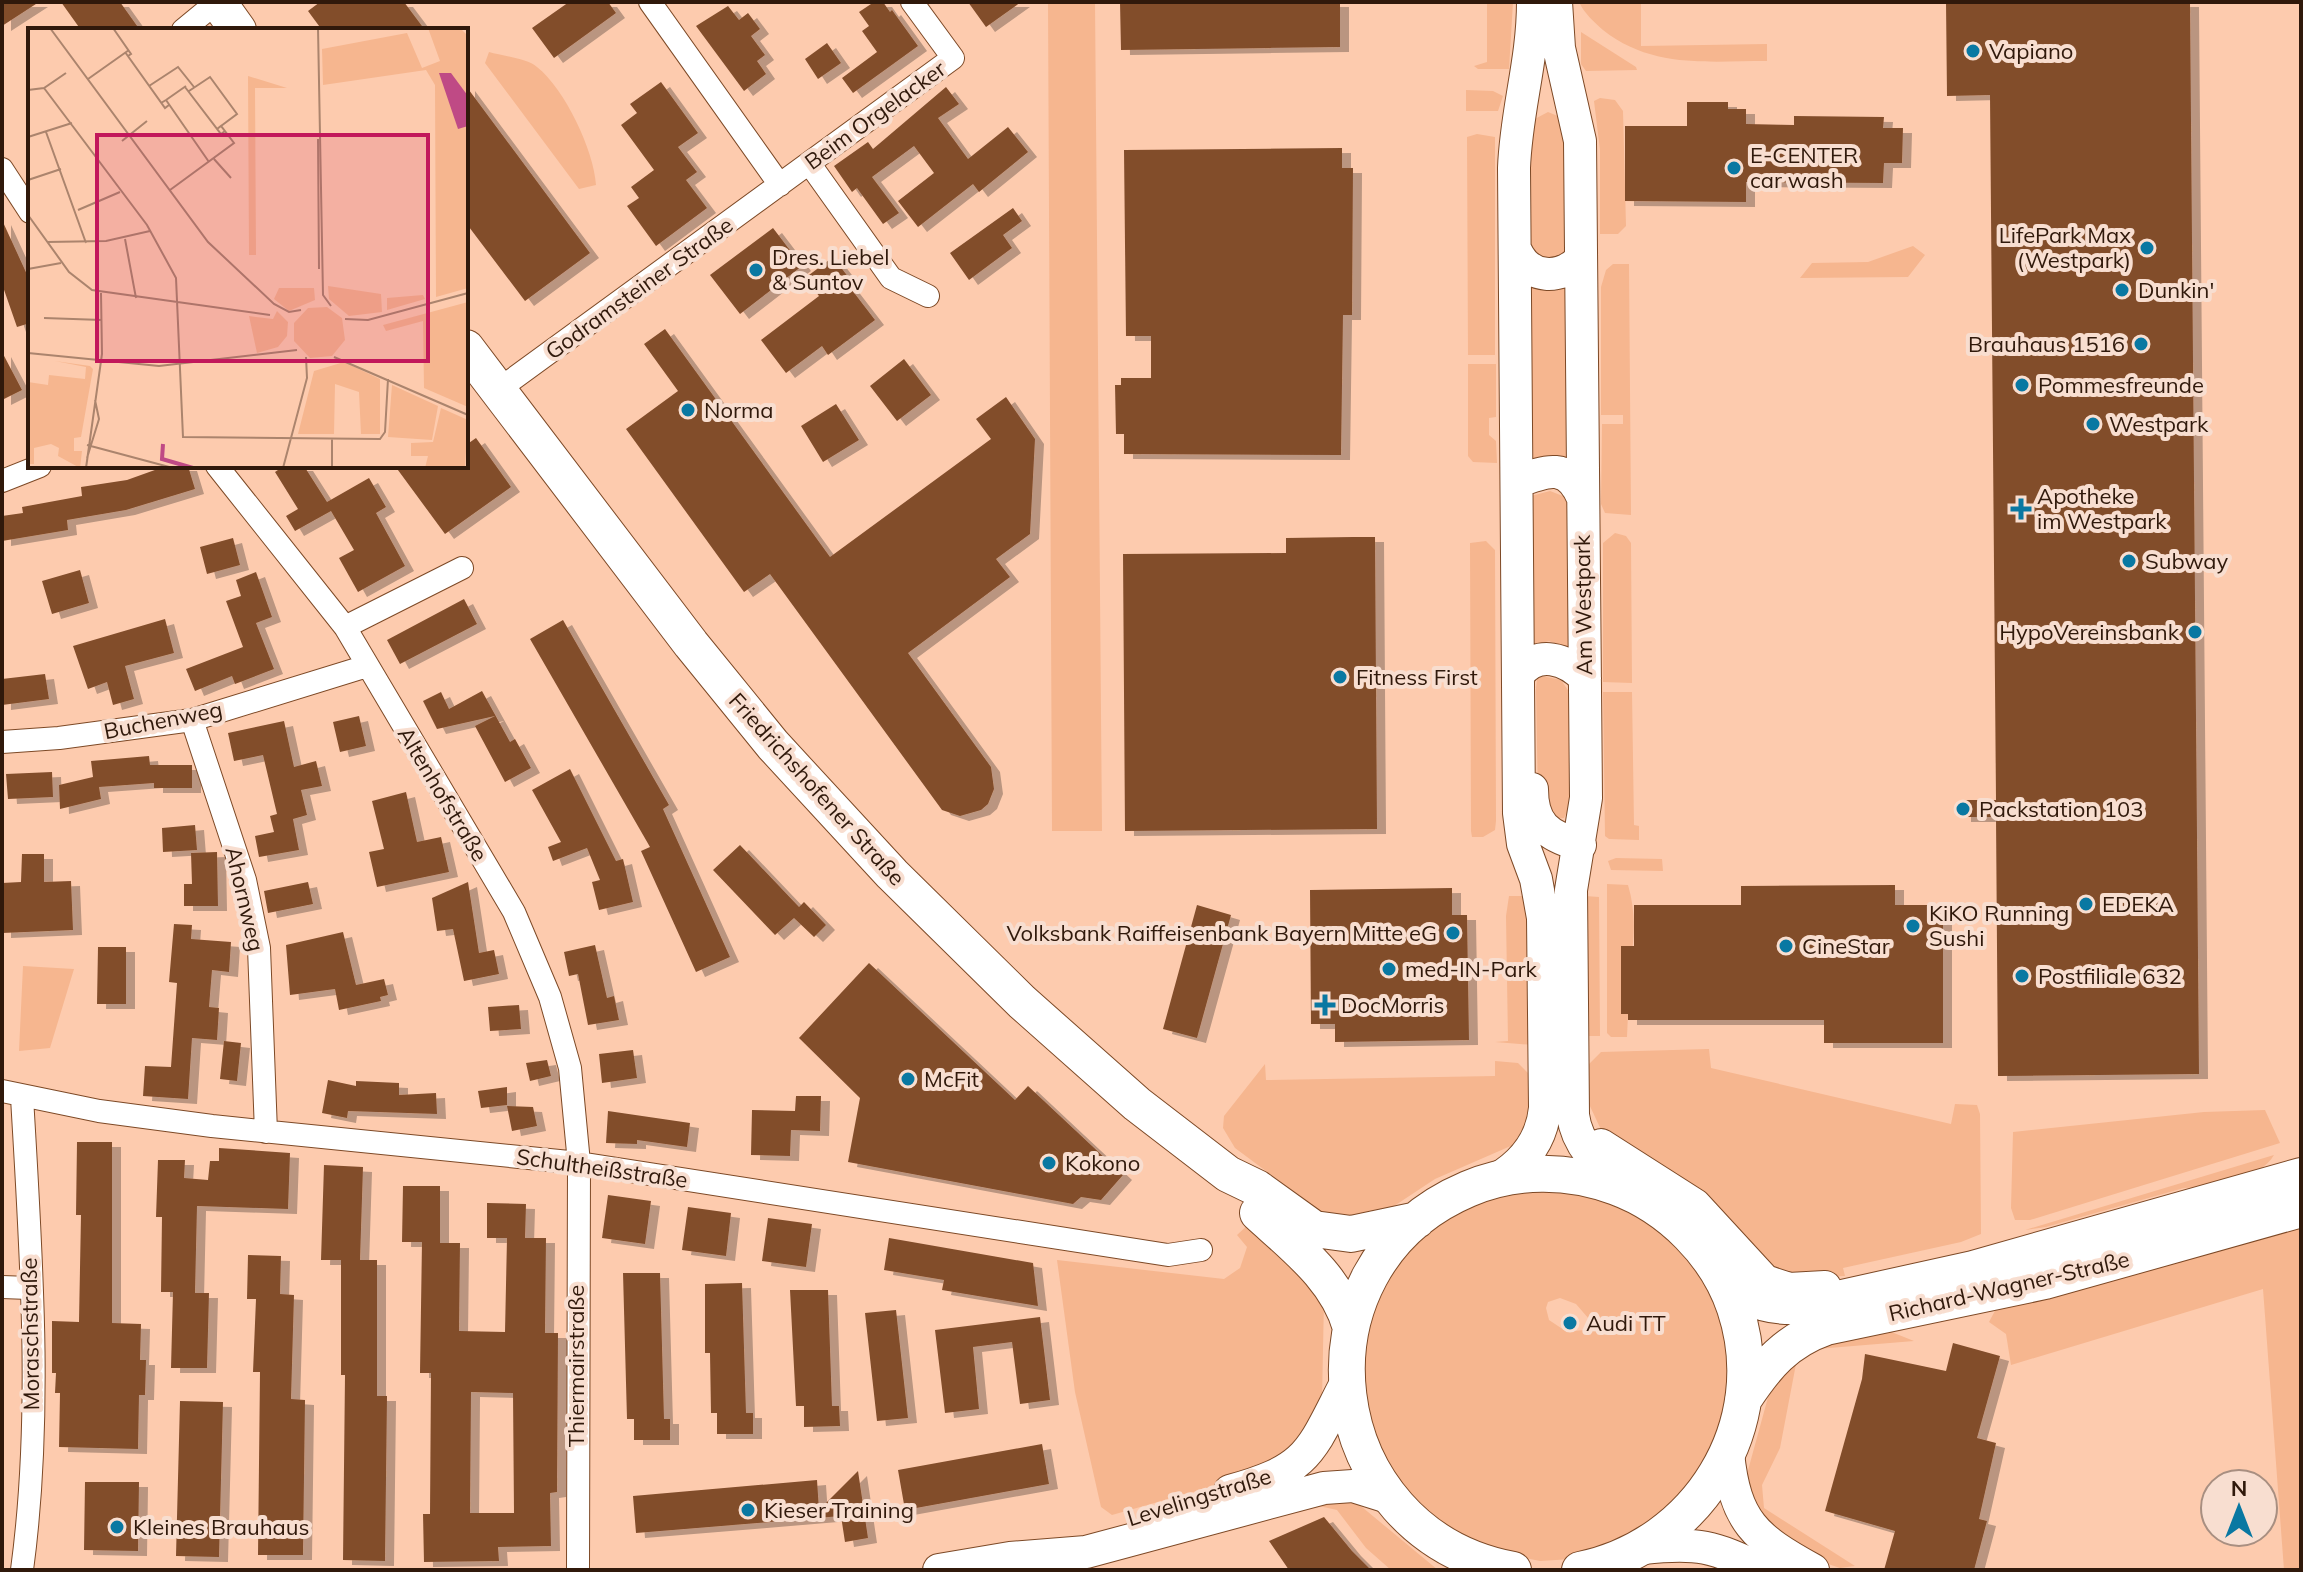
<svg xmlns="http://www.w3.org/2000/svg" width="2303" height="1572" viewBox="0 0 2303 1572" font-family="Mulish,sans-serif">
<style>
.green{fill:#f6b68f;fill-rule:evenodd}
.building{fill:#824d2b;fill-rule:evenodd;filter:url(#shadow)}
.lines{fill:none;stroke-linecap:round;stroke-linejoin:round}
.street-casing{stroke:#7d4926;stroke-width:24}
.secondary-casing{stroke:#7d4926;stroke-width:34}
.primary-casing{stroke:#7d4926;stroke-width:38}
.street{stroke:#fff;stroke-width:22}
.secondary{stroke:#fff;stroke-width:32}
.primary{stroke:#fff;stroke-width:36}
.poi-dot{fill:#0978a2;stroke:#f8ded0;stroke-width:3}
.labels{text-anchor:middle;stroke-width:8;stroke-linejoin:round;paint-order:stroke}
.poi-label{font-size:22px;fill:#30190b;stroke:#f8ded0;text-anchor:start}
.street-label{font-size:22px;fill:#30190b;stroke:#f8ded0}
.inset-river{fill:none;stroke:#bf4a85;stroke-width:4}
.inset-road{fill:none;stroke:#ab846d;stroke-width:2}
.view{fill:#c2185b;fill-opacity:0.15;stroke:#c2185b;stroke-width:4}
.inset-edge{fill:none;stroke:#30190b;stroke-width:4}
</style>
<defs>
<filter id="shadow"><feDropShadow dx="9" dy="5" stdDeviation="0" flood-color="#0004"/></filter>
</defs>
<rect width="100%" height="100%" fill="#fdcbae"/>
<path class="green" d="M1048,2H1095L1102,831H1052Z
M1487,2H1513L1509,69H1478L1474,66L1487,62Z
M1579,2H1641V46L1767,44V61C1709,61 1652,69 1603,30C1594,22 1584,13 1579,2Z
M1581,32L1636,67L1637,70L1586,71L1581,64Z
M489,52C502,56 527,58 537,67C565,89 594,151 596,185L579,189L485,63Z
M1466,90L1493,91L1503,96L1498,111H1466Z
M1600,98L1615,100L1623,111L1626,226L1618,234H1600V150L1594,101Z
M1548,112L1565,119L1566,250L1556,260L1538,257L1528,242L1531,121Z
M1477,134L1495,137V355H1468L1467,137Z
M1913,246L1925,255L1908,277L1800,278L1812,263L1868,262Z
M1613,264H1629L1631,515L1605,513L1601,504L1602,424H1623V415H1601V287L1606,270Z
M1530,287L1554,291L1568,287V460L1551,456L1531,459Z
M1468,364H1496V417L1489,418V435L1496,441L1497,463L1473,462L1468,456Z
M1550,491L1568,498L1569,648L1549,641L1529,646L1527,497Z
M1615,533L1626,536L1631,543L1632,683L1603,682V543Z
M1486,541L1495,550L1496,821L1495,830L1483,837H1472L1471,831L1470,543Z
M1542,676L1561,680L1570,693L1571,804L1564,818L1554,819L1538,804L1536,688L1537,679Z
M1603,692H1632L1634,825L1639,826V840L1609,839L1605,836Z
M1616,858L1662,859L1663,871L1611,870L1608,861Z
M1607,884L1628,885C1641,928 1629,970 1621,1014H1628L1627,1037H1611L1607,1033Z
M1509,896H1528L1534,1045L1495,1042L1508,1041L1506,916Z
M1585,896L1599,897L1600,1036H1585Z
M23,966L74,969L50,1048L19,1051Z
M1709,1049L1711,1068L1951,1124L1955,1104L1977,1105L1980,1114L1981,1234L1961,1242L1843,1268L1845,1276L1788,1278L1604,1136L1588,1102V1065L1601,1052Z
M1495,1061L1518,1063L1529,1074L1533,1111L1513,1145L1435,1179L1382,1214L1335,1222L1235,1148L1223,1128L1224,1116L1265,1064L1266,1080L1495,1076Z
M2265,1110L2280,1143L2030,1220H2015L2011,1208L2013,1132L2204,1112Z
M2274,1155C2260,1180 2210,1187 2184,1188L2046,1227L2025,1230Z
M1546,1186L1624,1203L1668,1232L1716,1296L1733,1373L1716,1451L1660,1521L1572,1559L1540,1561L1477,1548L1399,1491L1360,1404L1369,1309L1401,1254L1468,1202ZM1560,1298L1576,1304L1589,1319L1583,1330L1567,1332L1549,1320L1546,1308L1548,1302Z
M1251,1222L1324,1299L1322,1401L1315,1431L1253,1475L1112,1515L1101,1507L1075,1392L1057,1260L1224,1279L1240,1268L1247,1247L1237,1235Z
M2301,1225V1570H2284L2263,1289L2011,1365L2006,1334L1989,1322L1997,1307Z
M1889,1331L1914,1341L1817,1349L1796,1364L1780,1448L1762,1485L1764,1508L1855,1566L1840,1568L1822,1562L1754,1512L1747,1474L1750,1463L1770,1390L1798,1348Z
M1324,1501L1353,1502L1362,1507L1438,1570H1391L1366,1548L1337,1510L1319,1506Z"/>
<path class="building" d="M2,2H39L2,26Z
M61,2H120L140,30H81Z
M320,2H404L425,30H322L308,11Z
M569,2H608L616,13L554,58L532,28Z
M874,2H883L890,12L892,10L918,46L853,93L842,78L877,52L862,31L869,26L859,12Z
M968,2H1021L986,27Z
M1120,2H1340V47L1121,50Z
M1946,2H2190L2199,1074L1998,1076L1996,817H1962V800H1996L1990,95L1947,96Z
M728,6L739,20L748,13L760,29L751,36L765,55L757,61L766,74L744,91L696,26Z
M827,43L841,63L818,79L805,59Z
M661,82L698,133L678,147L697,172L686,180L707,208L656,246L627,206L639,198L631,187L654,170L621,125L637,113L630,104Z
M466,86L590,253L525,301L466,223Z
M946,87L959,104L938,118L968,159L1008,127L1028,152L979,192L973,184L918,227L898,201L934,173L914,146L872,177L899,213L883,224L857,188L852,192L834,166L868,142L873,149Z
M1687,102H1728V109H1746V124L1794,125V116L1884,117L1883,128H1903L1902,163H1884L1883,183L1746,182V202L1625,201V126H1687Z
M1342,148V168H1353L1352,315H1343L1341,455L1124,454V434H1116L1115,385H1121V378H1151V336H1126L1124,150Z
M1013,208L1022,221L1003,235L1012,248L969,280L950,253Z
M2,220L30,281V323L17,327L2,284Z
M773,228L802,266L740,314L710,275Z
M833,257L849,278L845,281L875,320L828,355L822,346L786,373L761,340L819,296L805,278Z
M665,329L830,557L991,439L976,419L1006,397L1035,439L1030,534L996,559L1010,577L908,653L991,767L994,789L988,804L981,810L960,816L942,810L770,574L744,592L626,429L678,391L644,344Z
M2,352L22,390L2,400Z
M904,359L931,395L897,421L870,386Z
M836,404L859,440L823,462L801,426Z
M476,438L511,487L445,534L395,466H466V445Z
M166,466H188L195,489L126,510L67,520L68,530L2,541V516L23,513L22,507L82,496L81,487L127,480Z
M284,466H304L327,502L369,478L386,507L376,513L405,566L358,592L339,558L354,550L331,511L295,531L286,516L298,509L275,472Z
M1353,537H1375L1377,829L1125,831L1123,554L1286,553V538Z
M233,538L240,565L207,574L200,547Z
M80,570L89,603L52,614L42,581Z
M256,572L272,617L256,623L274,669L235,684L232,676L195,691L186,669L243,647L226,601L241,596L236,580Z
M464,599L477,624L400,664L387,640Z
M165,619L174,653L125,666L134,699L113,705L107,682L88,689L73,646Z
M563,620L669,805L663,809L730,957L696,972L641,851L650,847L530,639Z
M45,674L49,699L2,705V679Z
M482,691L510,742L515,739L531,768L505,782L475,726L495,716L437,729L423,701L441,692L449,709Z
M359,716L366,746L340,752L333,722Z
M284,721L294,767L316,761L322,786L301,790L307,815L293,819L299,850L259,857L255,836L274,832L270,816L277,814L263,755L234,761L228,733Z
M149,756L150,765H192V788H154V783L99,787L101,799L60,809L59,785L93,777L91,761Z
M570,769L616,861L623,859L633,902L599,910L592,882L600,880L587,848L553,861L548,847L561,842L532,790Z
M52,772L53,797L8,799L6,774Z
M406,792L417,842L441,837L449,872L377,887L369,852L384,849L372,801Z
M195,825L197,850L163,852L162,828Z
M740,845L799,907L804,902L826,925L814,937L794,918L775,935L713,870Z
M217,852L218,906H184V884H192L191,853Z
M22,854H44V882L71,881L73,930L2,933V883L21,882Z
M308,882L313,904L268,913L264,891Z
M468,882L479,953L494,950L499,974L464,981L453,929L437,931L432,898Z
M1895,885V905H1943V1043H1824V1020H1628V1014H1621V946H1634V905H1741V886Z
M1452,888V915H1467L1469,1040L1335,1042V1024H1311L1310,890Z
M1197,905L1231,915L1197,1038L1163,1029Z
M174,924L192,925L191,939L231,942L229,972L212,970L209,1007L219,1008L217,1040L192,1038L188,1099L143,1096L145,1066L171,1067L177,983L169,982Z
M343,932L356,985L384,979L388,995L380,997L381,1001L339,1010L335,989L290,995L286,945Z
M595,945L607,998L614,996L619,1020L588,1025L578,974L569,976L564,952Z
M98,947H126V1004H97Z
M869,963L1015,1100L1028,1086L1123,1175L1101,1200L1081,1197L1073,1204L848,1162L860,1098L799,1038Z
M519,1005L521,1029L490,1031L488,1007Z
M224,1041L241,1043L237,1081L220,1079Z
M633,1050L637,1078L602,1083L599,1054Z
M547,1060L551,1076L530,1081L526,1063Z
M328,1080L356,1086V1081L399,1083V1095L436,1093L437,1114L348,1111L347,1118L322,1113Z
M507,1087V1105L481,1108L478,1091Z
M796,1096H821L820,1131L791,1130L790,1156L751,1155L752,1110L795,1111Z
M507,1106L533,1107L537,1126L512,1131Z
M608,1111L690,1123L687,1147L637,1140V1144L606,1143Z
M77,1142H112V1323L141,1324L140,1360H146L145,1395H139L138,1449L59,1447L60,1393H55L56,1373H52V1321L79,1322L81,1215H76Z
M219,1148L290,1153L288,1209L197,1206L195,1293H209L207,1368H171L173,1292H161L162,1217H156L158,1160H185L184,1178L208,1180L210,1161H219Z
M324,1165L363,1167L360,1260H377V1396H387L385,1561L343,1560L345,1375H341V1260H321Z
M403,1186H440V1243H460L459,1331L505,1332L507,1238H487V1203L526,1204L525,1238H546L545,1333H558L557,1492L550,1493L551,1546L498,1547L499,1561L424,1562L423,1514H430L431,1373H420L422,1242H402ZM471,1392L513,1393L514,1513H470Z
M608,1195L651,1201L645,1244L602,1238Z
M688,1207L731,1213L726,1256L682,1250Z
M768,1218L812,1224L806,1267L762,1261Z
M889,1238L1033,1263L1038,1306L942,1290L944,1280L884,1270Z
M248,1255L281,1256L280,1294L294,1295L291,1399L305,1400L303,1555H258L260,1372H253L256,1299H247Z
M623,1273H660L664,1419H670V1440H634V1419H627Z
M742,1283L746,1413H753V1434H717V1413H711L710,1353H705V1284Z
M790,1290H828L832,1406H839L840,1426L804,1427V1406H796Z
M896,1310L908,1418L877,1421L865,1313Z
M1040,1317L1050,1400L1020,1404L1012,1342L973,1347L979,1409L945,1413L935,1330Z
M1953,1343L2000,1356L1977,1438L1996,1443L1979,1519L1987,1521L1974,1570H1884L1895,1531L1825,1511L1862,1379L1865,1354L1946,1371Z
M180,1401L223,1402L219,1557L176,1556Z
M1042,1444L1049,1484L905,1510L898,1470Z
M858,1471L868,1538L845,1542L841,1516L636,1533L633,1496L817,1480L819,1510Z
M85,1482H139L138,1551L84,1550Z
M1324,1517L1352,1551L1371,1570H1289L1269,1541Z"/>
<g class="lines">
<g class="street-casing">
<path id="street" d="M650,2L780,185
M183,30L217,2
M809,163L891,278L928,296
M2,169L30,212
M498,390L953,58L912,2
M217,466L345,627L514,912L550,997L570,1068L579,1163L578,1570
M2,481L40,466
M345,627L462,568
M192,720L245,880L259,948L266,1132
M2,742L59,738L192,720L367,666
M2,1091L99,1111L212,1126L579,1163L1168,1255L1201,1250
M22,1097C31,1253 43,1415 22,1570
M2,1287L29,1288"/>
</g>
<g class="secondary-casing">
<path id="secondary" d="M1556,2L1559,48L1580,141L1586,798L1571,890L1573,1115C1577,1148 1603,1169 1626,1190
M1516,251C1529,280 1561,280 1581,259
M1517,482C1547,470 1568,462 1583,498
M1519,674C1537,649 1567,659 1585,678
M1532,789C1532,824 1547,836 1580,845
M1601,1145L1695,1205L1765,1281L1789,1289L1825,1287
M1497,1179C1524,1163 1542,1140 1545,1108L1543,918L1536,879L1523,844L1519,813L1514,168C1516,111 1533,61 1533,2
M1728,1453C1735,1522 1755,1538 1813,1570
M1230,1491C1310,1469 1310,1452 1346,1383
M1643,1548C1698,1542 1713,1546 1763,1570
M939,1570L1010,1558L1086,1552L1324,1488L1353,1486L1388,1497"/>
</g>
<g class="primary-casing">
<path id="primary" d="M218,2L238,30
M466,348L691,644L773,745L892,874L1022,1002L1137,1104L1228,1174L1257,1188L1314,1229L1351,1234L1417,1220
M1258,1213C1294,1246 1338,1279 1351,1328
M1721,1276C1747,1304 1779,1310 1815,1304L1973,1269L2301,1176
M1743,1400C1766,1365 1786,1341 1826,1327L2045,1281L2301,1209
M1513,1570C1318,1534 1284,1267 1468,1189C1515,1169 1568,1169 1616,1187C1670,1207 1717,1254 1735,1308C1774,1425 1698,1546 1580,1570"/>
</g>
<use href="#street" class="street"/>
<use href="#secondary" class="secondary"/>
<use href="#primary" class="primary"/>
</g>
<g class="poi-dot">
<circle cx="1973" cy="51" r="8"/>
<circle cx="1734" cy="168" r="8"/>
<circle cx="2147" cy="248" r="8"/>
<circle cx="756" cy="270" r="8"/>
<circle cx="2122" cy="290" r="8"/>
<circle cx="2141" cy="344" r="8"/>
<circle cx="2022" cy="385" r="8"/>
<circle cx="688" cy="410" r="8"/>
<circle cx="2093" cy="424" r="8"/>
<path d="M2017 497h8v8h8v8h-8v8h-8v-8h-8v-8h8z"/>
<circle cx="2129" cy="561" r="8"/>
<circle cx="2195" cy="632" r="8"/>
<circle cx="1340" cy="677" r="8"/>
<circle cx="1963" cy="809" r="8"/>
<circle cx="2086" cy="904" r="8"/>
<circle cx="1913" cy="926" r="8"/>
<circle cx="1453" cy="933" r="8"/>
<circle cx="1786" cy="946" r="8"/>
<circle cx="1389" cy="969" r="8"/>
<circle cx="2022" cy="976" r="8"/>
<path d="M1321 993h8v8h8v8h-8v8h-8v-8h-8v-8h8z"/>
<circle cx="908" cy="1079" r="8"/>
<circle cx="1049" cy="1163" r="8"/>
<circle cx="1570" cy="1323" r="8"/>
<circle cx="748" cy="1510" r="8"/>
<circle cx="117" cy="1527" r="8"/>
</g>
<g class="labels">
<g class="poi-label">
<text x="1989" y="59">Vapiano</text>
<text x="1750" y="163">E-CENTER<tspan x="1750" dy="25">car wash</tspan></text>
<text x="2131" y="243" text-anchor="end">LifePark Max<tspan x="2131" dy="25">(Westpark)</tspan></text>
<text x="772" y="265">Dres. Liebel<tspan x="772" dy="25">&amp; Suntov</tspan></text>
<text x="2138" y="298">Dunkin'</text>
<text x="2125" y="352" text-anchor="end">Brauhaus 1516</text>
<text x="2038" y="393">Pommesfreunde</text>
<text x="704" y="418">Norma</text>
<text x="2109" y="432">Westpark</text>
<text x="2037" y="504">Apotheke<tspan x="2037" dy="25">im Westpark</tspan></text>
<text x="2145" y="569">Subway</text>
<text x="2179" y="640" text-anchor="end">HypoVereinsbank</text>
<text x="1356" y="685">Fitness First</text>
<text x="1979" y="817">Packstation 103</text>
<text x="2102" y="912">EDEKA</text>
<text x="1929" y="921">KiKO Running<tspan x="1929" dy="25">Sushi</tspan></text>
<text x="1437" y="941" text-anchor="end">Volksbank Raiffeisenbank Bayern Mitte eG</text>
<text x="1802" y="954">CineStar</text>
<text x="1405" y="977">med-IN-Park</text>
<text x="2038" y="984">Postfiliale 632</text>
<text x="1341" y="1013">DocMorris</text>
<text x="924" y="1087">McFit</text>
<text x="1065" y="1171">Kokono</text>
<text x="1586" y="1331">Audi TT</text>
<text x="764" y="1518">Kieser Training</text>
<text x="133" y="1535">Kleines Brauhaus</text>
</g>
<g class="street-label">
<text transform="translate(875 115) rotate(-36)" y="8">Beim Orgelacker</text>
<text transform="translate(639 288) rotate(-36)" y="8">Godramsteiner Straße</text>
<text transform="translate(1583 605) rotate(-91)" y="8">Am Westpark</text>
<text transform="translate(163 720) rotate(-11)" y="8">Buchenweg</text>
<text transform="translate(817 789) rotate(48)" y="8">Friedrichshofener Straße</text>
<text transform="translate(443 794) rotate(59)" y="8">Altenhofstraße</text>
<text transform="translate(245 899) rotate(77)" y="8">Ahornweg</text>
<text transform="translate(602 1168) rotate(8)" y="8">Schultheißstraße</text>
<text transform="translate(2009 1286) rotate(-13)" y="8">Richard-Wagner-Straße</text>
<text transform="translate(30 1334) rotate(-91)" y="8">Moraschstraße</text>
<text transform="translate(576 1366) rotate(-90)" y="8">Thiermairstraße</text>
<text transform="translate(1199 1497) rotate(-17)" y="8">Levelingstraße</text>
</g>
</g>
<g transform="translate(28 28)">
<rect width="440" height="440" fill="#fdcbae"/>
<path d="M400,0H432L440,8V260L408,269L407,57L398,42L295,57L294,21L379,5L394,40L412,33ZM220,48L259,60H227L228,227H221ZM300,258L353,266L354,284L321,288L301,271ZM251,260H286L287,272L261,283L246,271ZM395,267L397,271L359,282V270ZM440,274V379L396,360L395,293L358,303L355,297ZM299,279L314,290L317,312L304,328L282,330L266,313V295L280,280ZM249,283L260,294L259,308L250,319L229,325L221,288L245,291ZM27,333L62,338L65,341L53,409L46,410V423H54L52,440L30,428L31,420L23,416L6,420V436H0V354L20,357L21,347L57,351L58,339ZM316,334L352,351V406H333L331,364L307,356L306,406H270L286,343ZM364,357L410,378L404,412L360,409ZM413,380L440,392L437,440H397L400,428H383V415L405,414Z" fill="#f6b68f"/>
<path d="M411,45H423L440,68V98L430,101Z" fill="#bf4a85"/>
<path class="inset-river" d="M135,416L134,431L165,440"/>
<path class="inset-road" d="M22,0L180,214L246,276L261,284L273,282M85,0L103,26L100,28M290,0L295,267L303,278M97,24L137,80L141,77M60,51L101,22M121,58L150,39L166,59M157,59L193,106L197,103M16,60L119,197L148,250L155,409L352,411L357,404L360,351M0,62L16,60L38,45M161,63L182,49L209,86L193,98M138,72L158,58M133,75L138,72L181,134M18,104L58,215M0,109L44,95M290,111L291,241M94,113L119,93M186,131L203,150M0,152L33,141M142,162L206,115L193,98L189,101M50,182L92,164M0,187L41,244L64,262L242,287M97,211L108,270M19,214L78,213L122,203M0,241L33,235M16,290L74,292M317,291L340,292L440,265M0,325L131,338L269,322M306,329L440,387M59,417L145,440M59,430L71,391L67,372M58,440L74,326L73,265M255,440L279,350L278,329M304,440V411"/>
<path class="view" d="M69,107H400V333H69Z"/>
<rect width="440" height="440" class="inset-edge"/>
</g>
<rect width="2303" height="1572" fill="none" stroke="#30190b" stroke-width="8"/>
<g transform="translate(2239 1508)"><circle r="38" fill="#f8ded0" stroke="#a88f81" stroke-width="2"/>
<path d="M0-6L14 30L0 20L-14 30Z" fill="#0978a2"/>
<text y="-12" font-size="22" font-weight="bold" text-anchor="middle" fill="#30190b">N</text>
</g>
</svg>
